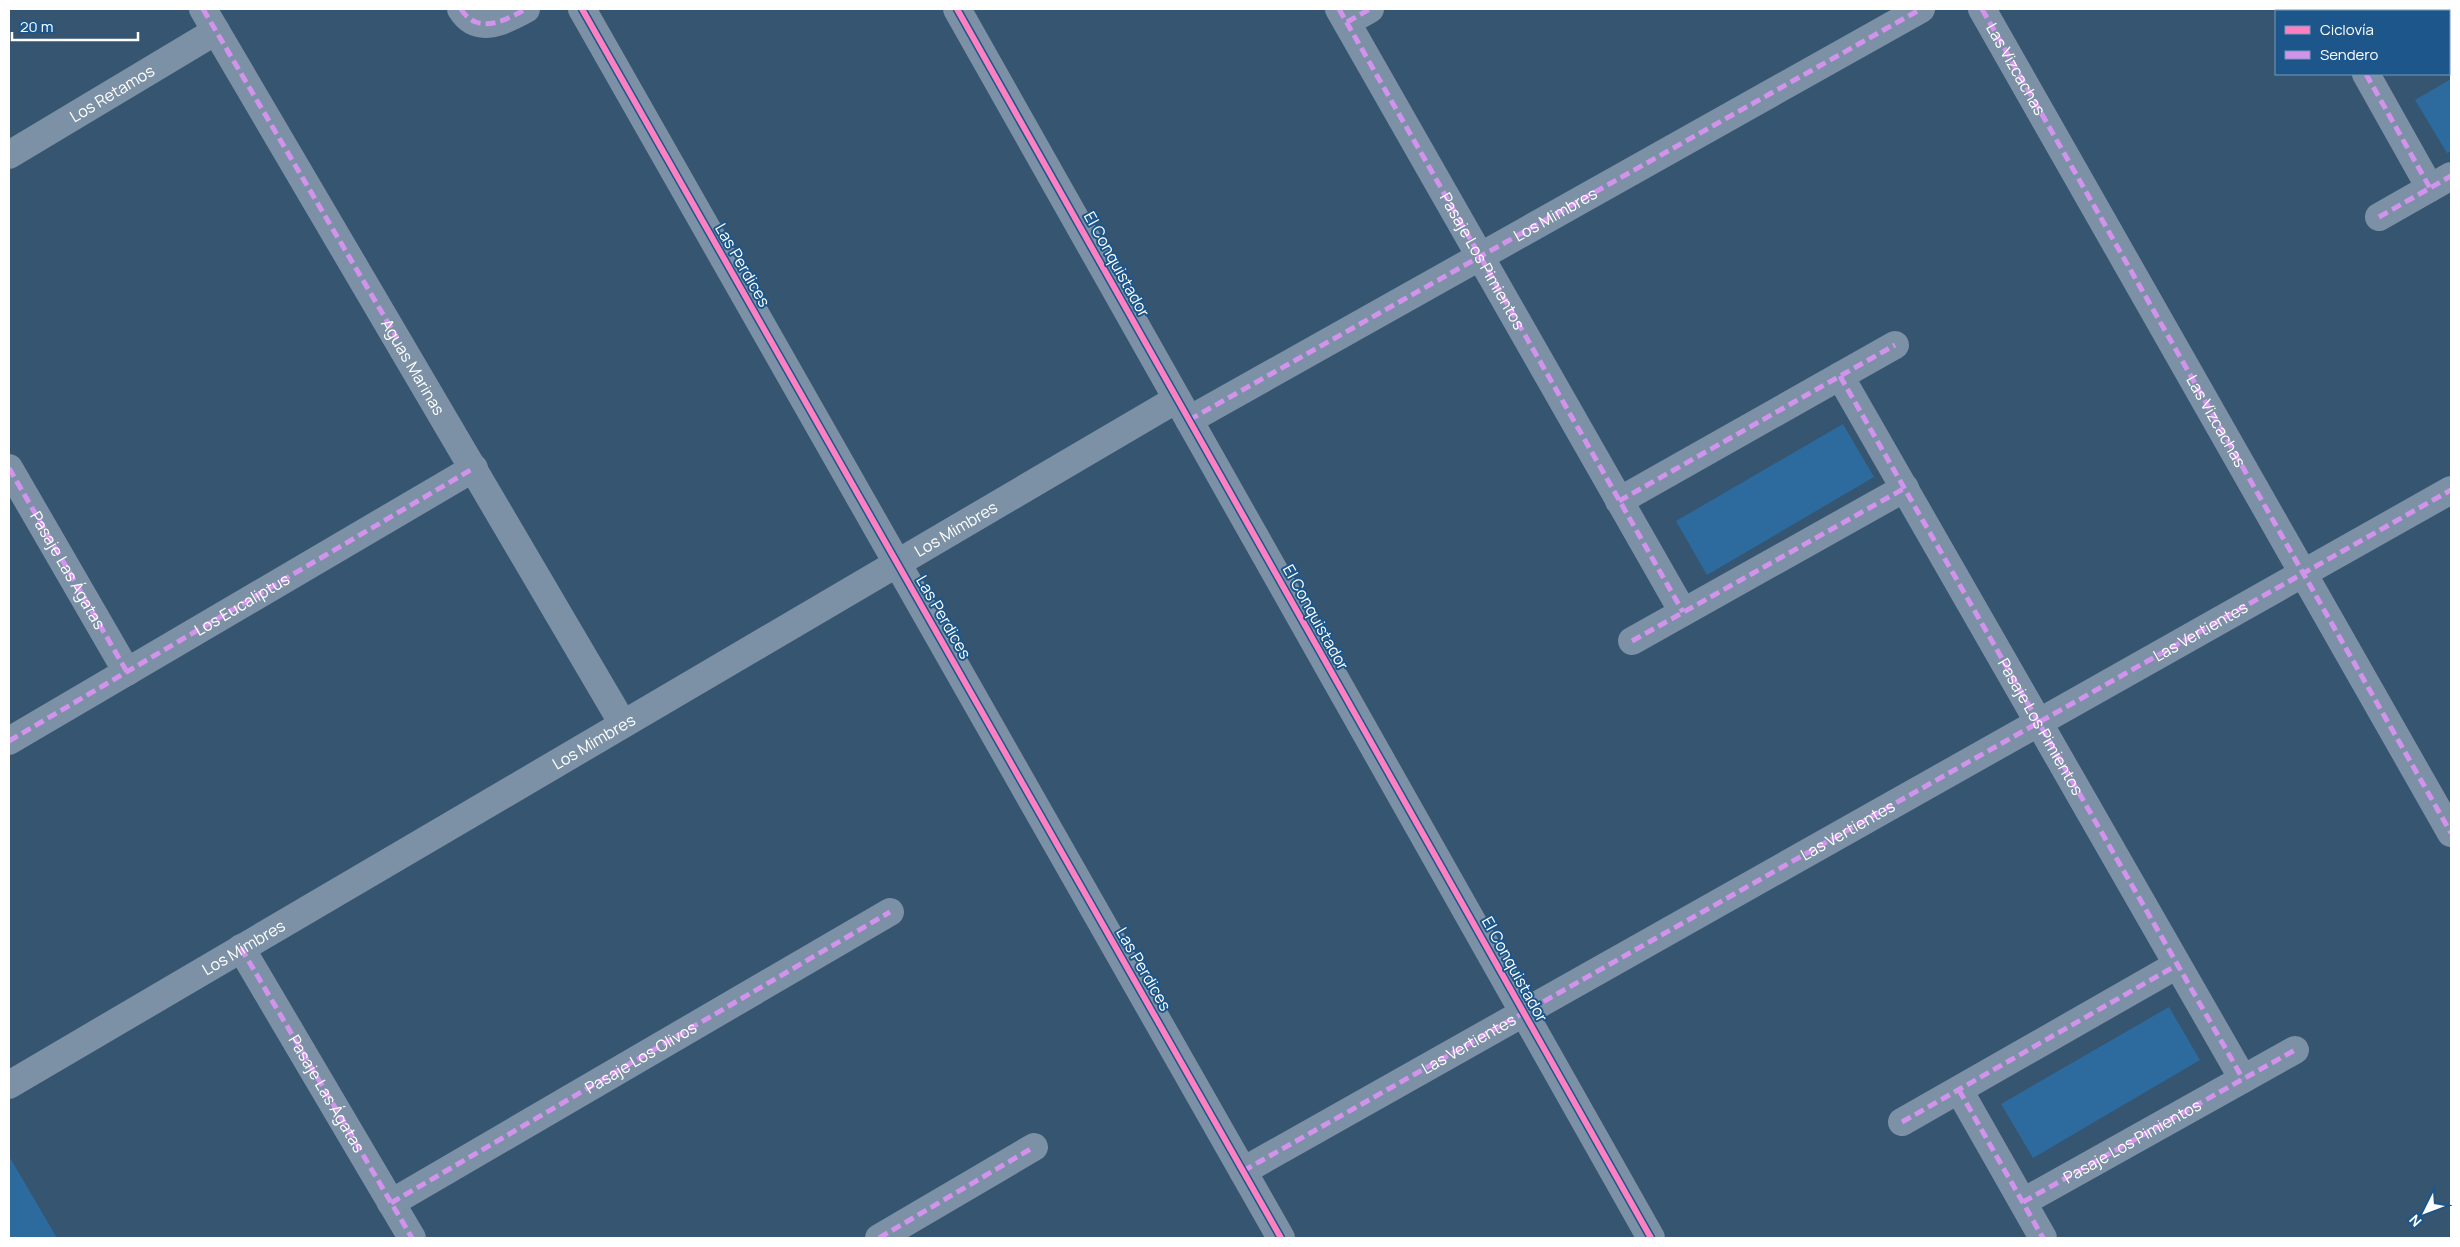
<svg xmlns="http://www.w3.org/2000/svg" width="2460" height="1247" viewBox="0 0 2460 1247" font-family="Manrope,sans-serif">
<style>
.green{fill:#2d6b9f}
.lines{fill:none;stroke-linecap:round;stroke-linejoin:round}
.street{stroke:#7c91a5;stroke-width:28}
.quiet{stroke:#d193ec;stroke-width:5;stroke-dasharray:10 5;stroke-linecap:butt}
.cycleway-casing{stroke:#1c568a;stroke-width:9}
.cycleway{stroke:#ff80c0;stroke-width:6}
.labels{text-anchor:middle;stroke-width:4;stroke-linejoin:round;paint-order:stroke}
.street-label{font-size:16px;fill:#fff;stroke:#1c568a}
</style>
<rect width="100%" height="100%" fill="#355571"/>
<path class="green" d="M2451,79V151L2447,153L2415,100Z
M1843,424L1874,477L1707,575L1676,521Z
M2169,1007L2200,1060L2033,1158L2001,1104Z
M9,1156L57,1238H9Z"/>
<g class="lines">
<g class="street">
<path id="s1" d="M203,9L623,724"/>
<path d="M461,9C478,36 506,20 526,9"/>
<path d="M582,9L1281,1238"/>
<path d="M957,9L1651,1238"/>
<path id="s2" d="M1339,9L1683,612"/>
<path d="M1982,9L2451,833"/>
<path d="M2330,9L2331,11"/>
<path d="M1347,22L1370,9"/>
<path d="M2449,26L2451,25"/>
<path d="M2366,74L2430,188"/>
<path id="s3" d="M9,155L216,31"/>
<path d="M2379,217L2451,176"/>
<path d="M1840,376L2243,1079"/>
<path id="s4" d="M1189,420L1921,9"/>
<path d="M9,468L127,672"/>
<path d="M1619,501L1895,345"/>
<path d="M1632,641L1905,488"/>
<path d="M9,741L474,468"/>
<path id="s5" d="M241,948L412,1238"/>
<path id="s6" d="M9,1085L1177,399"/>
<path d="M1959,1090L2043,1238"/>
<path d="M1902,1122L2177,965"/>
<path d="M1243,1171L2451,490"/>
<path d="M2023,1202L2295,1050"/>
<path d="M391,1203L890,912"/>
<path d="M879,1238L1034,1147"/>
</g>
<g class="quiet">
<path d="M203,9L397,338"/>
<path d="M461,9C478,36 506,20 526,9"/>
<path d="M1339,9L1683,612"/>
<path id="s7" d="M1982,9L2451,833"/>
<path d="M2330,9L2331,11"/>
<path d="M1347,22L1370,9"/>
<path d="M2449,26L2451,25"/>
<path d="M2366,74L2430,188"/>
<path d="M2379,217L2451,176"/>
<path id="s8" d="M1840,376L2243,1079"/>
<path d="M1189,420L1921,9"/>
<path id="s9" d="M9,468L127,672"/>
<path d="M1619,501L1895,345"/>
<path d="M1632,641L1905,488"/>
<path id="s10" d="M9,741L474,468"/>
<path d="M241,948L412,1238"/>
<path d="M1959,1090L2043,1238"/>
<path d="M1902,1122L2177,965"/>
<path id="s11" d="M1243,1171L2451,490"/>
<path id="s12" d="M2023,1202L2295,1050"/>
<path id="s13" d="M391,1203L890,912"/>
<path d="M879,1238L1034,1147"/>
</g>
<g class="cycleway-casing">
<path id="cycleway" d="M582,9L1281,1238
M957,9L1651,1238"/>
</g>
<use href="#cycleway" class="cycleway"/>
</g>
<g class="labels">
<g class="street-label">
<text dy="6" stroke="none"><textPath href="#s7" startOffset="69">Las Vizcachas</textPath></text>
<text dy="6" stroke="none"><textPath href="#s3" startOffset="120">Los Retamos</textPath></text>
<text dy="6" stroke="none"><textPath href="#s4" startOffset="420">Los Mimbres</textPath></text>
<text dy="6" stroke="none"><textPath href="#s2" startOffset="290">Pasaje Los Pimientos</textPath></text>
<text transform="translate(1117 264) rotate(61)" y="6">El Conquistador</text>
<text transform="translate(743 265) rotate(60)" y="6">Las Perdices</text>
<text dy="6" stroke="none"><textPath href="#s1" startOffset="415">Aguas Marinas</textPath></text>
<text dy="6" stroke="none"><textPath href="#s7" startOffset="474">Las Vizcachas</textPath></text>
<text dy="6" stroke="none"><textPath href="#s6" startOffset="1098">Los Mimbres</textPath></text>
<text dy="6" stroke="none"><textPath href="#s9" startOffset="118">Pasaje Las Ágatas</textPath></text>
<text dy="6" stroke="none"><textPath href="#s10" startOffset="270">Los Eucaliptus</textPath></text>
<text transform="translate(944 617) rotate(60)" y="6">Las Perdices</text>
<text transform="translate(1316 617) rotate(61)" y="6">El Conquistador</text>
<text dy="6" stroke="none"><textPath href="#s11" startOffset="1099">Las Vertientes</textPath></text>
<text dy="6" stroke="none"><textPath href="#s8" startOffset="404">Pasaje Los Pimientos</textPath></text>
<text dy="6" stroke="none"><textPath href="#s6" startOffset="678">Los Mimbres</textPath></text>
<text dy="6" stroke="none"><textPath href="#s11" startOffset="694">Las Vertientes</textPath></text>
<text dy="6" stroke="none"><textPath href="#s6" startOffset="272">Los Mimbres</textPath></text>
<text transform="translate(1144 969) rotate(60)" y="6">Las Perdices</text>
<text transform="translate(1515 969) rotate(61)" y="6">El Conquistador</text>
<text dy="6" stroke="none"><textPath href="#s11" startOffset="259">Las Vertientes</textPath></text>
<text dy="6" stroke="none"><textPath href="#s13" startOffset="289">Pasaje Los Olivos</textPath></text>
<text dy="6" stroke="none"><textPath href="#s5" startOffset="169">Pasaje Las Ágatas</textPath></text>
<text dy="6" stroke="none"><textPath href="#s12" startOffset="125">Pasaje Los Pimientos</textPath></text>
</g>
</g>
<rect width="2460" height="1247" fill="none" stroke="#ffffff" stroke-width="20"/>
<rect x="2275" y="10" width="175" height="65" fill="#1c568a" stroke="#779ab9"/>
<rect x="2285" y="26" width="25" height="8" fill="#ff80c0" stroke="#779ab9"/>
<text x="2320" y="35" font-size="15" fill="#ffffff">Ciclovía</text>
<rect x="2285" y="51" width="25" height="8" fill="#d193ec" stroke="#779ab9"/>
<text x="2320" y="60" font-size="15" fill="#ffffff">Sendero</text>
<g transform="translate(2425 1212) rotate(228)" stroke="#1c568a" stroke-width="4" paint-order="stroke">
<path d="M0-4L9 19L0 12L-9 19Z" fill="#ffffff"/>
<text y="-8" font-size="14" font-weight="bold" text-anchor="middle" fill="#ffffff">N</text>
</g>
<path d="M12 32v8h126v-8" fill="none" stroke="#ffffff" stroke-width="2.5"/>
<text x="20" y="32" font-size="15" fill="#ffffff" stroke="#1c568a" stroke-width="4" paint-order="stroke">20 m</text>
</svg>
